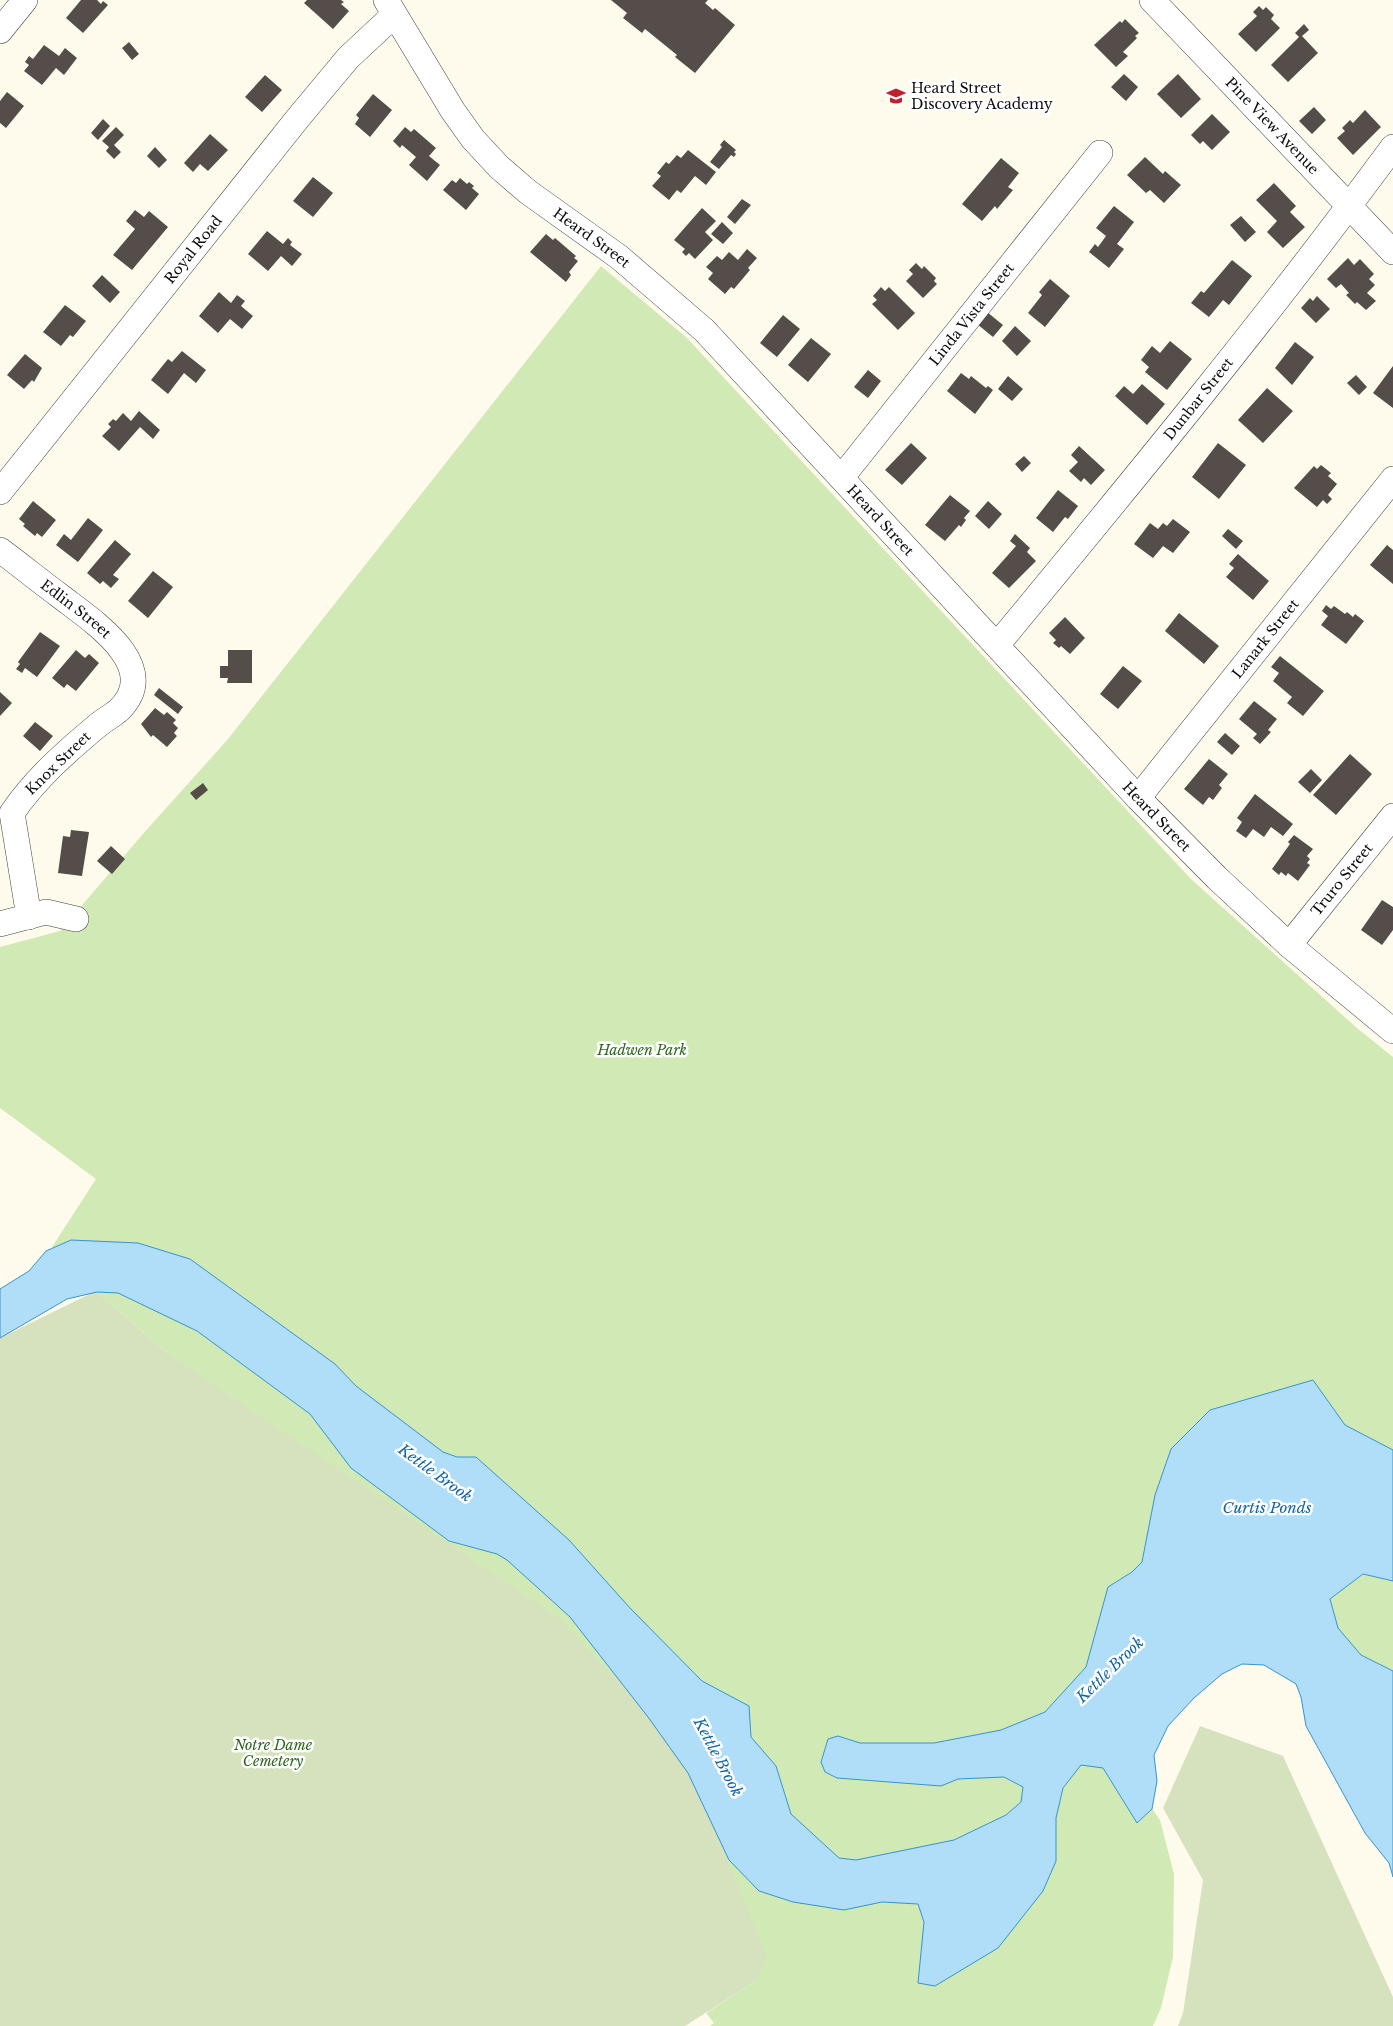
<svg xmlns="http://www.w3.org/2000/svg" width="1393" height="2026" viewBox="0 0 1393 2026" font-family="'Libre Baskerville',serif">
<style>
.green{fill:#d1eab5;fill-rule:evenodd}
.cemetery{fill:#d6e1bd}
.water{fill:#b0ddf7;stroke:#3594d0}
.building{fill:#554d49}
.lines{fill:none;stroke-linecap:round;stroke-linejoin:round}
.minor-casing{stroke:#3f3f3f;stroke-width:26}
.minor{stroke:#fff;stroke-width:25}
.labels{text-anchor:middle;stroke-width:5;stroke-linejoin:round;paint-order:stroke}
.poi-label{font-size:14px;fill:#0c0c0c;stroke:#fff;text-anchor:start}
.street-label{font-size:14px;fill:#0c0c0c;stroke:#fff}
.park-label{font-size:14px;font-style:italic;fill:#2c651c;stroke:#fff}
.water-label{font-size:15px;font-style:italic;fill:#1365a1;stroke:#fff}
</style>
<rect width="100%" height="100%" fill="#fffbec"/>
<path class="green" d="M601,266L686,337L1191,879L1357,1028L1393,1057V1546L1174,1710L1153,1755L1150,1797L1153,1810L1160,1820L1174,1874L1173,1957L1161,2008L1153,2026H710L714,2023L706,2013L757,1980L167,1353L96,1291L52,1247L96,1179L0,1108V947L60,931L142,835L228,739ZM1087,1755L1063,1788L1056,1818V1861L920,1982Z
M1363,1574L1393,1581V1671L1361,1655L1338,1628L1330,1599Z"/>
<path class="cemetery" d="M96,1291L167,1353L560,1619L683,1752L767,1957L757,1980L685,2026H0V1338Z
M1200,1726L1283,1756L1393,1997V2026H1178L1183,2013L1203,1880L1163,1808Z"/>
<path class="water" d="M71,1240L138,1243L190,1259L335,1364L356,1386L443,1452L457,1457H476L569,1540L630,1608L702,1681L749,1706L751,1737L776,1766L791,1814L839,1858L856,1860L954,1840L1006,1815L1021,1802L1023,1787L1004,1777L958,1779L941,1786L837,1778L825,1772L821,1762L828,1739L838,1736L860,1743H934L1001,1730L1045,1712L1086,1667L1108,1587L1132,1572L1142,1562L1155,1495L1171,1449L1210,1410L1313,1380L1345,1425L1393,1450V1581L1363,1574L1330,1599L1338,1628L1361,1655L1393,1671V1877L1389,1863L1365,1833L1306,1726L1301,1697L1296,1684L1264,1665L1242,1664L1222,1674L1194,1698L1168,1726L1154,1755L1157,1781L1152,1809L1137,1823L1103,1768L1081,1765L1063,1788L1056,1818V1861L1043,1891L998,1948L935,1986L918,1983L924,1922L918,1904L882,1902L844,1910L793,1902L759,1891L729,1860L688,1773L648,1717L570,1617L507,1560L497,1554L449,1541L351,1468L310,1414L197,1331L118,1293L97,1292L67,1299L0,1338V1289L29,1271L46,1251Z"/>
<path class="building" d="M81,0H97L101,4L103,1L108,5L83,33L66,18Z
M307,0H341L344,2L341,4L349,11L333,29L304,3Z
M611,0H708L705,3L713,10L715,8L735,25L695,73L675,57L677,55L645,29L642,33L623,18L627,13Z
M1259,6L1263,10L1266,7L1274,15L1271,19L1280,28L1256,52L1238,34L1257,16L1253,12Z
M1125,19L1139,33L1135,36L1137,38L1123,52L1128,56L1116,67L1094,45L1120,21L1122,23Z
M1304,24L1309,30L1302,36L1318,53L1288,82L1271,65L1299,37L1295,33Z
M129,42L139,54L132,60L122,48Z
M44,45L59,56L65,48L77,58L64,75L56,68L42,85L24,71L29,65L25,62L29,56L33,59Z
M1124,74L1138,87L1126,101L1111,87Z
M1178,74L1201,99L1181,118L1157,94Z
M265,75L282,90L262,112L245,97Z
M7,92L24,106L6,128L0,123V101Z
M373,94L392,110L370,137L355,124L359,118L356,115Z
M1314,107L1326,120L1312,134L1299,121Z
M1365,110L1381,127L1353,155L1337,138L1345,131L1342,128L1350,120L1353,123Z
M1212,114L1230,132L1212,150L1203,141L1200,144L1191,135Z
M103,119L110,126L98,140L91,133Z
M116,127L124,135L114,145L121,152L114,159L106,151L109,147L102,141Z
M405,127L411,132L414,129L436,148L429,156L440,165L427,181L409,165L416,157L402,145L400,148L393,141Z
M210,134L228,150L208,171L200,164L193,172L184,163Z
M724,140L736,150L734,152L736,154L734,157L731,155L719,169L710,162L722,147L720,145Z
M155,147L167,160L159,168L147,156Z
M688,150L716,172L706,185L695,176L681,193L677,190L669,200L652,186L661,176L657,173L666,162L669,164L677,155L681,158Z
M1145,157L1163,174L1165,171L1181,185L1164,203L1150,190L1146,193L1127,175Z
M1001,158L1019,173L1008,187L1013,190L997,209L995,206L982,221L962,204Z
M313,177L333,193L313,217L293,201Z
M460,178L467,184L469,182L474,186L472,188L479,194L466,210L443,190L452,180L456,183Z
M1274,183L1296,206L1290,212L1305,227L1283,248L1267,232L1277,221L1256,200Z
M742,199L751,205L735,224L727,217Z
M1114,206L1134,222L1117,244L1124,249L1109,268L1089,252L1095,244L1098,247L1106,236L1096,228Z
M702,208L716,221L705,232L713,240L695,259L689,253L686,256L682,252L685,249L674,240Z
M135,210L144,217L149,211L168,227L132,270L113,255L135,229L126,221Z
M1241,216L1256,232L1245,242L1230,225Z
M722,222L733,233L723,244L711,234Z
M267,231L283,244L288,238L292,242L290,245L302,254L292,266L281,256L268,271L248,254Z
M546,234L553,240L555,238L576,256L574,258L578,261L569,272L571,275L566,282L530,252Z
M747,249L757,258L748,268L750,270L734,289L731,287L725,294L708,279L713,273L706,267L717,256L722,260L729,252L738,260Z
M1348,258L1354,265L1360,259L1374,274L1369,279L1375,285L1367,293L1376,301L1366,310L1357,302L1355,304L1346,295L1349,293L1341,284L1336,288L1327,279Z
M1232,260L1252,276L1229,305L1223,300L1209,317L1191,303L1201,291L1204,293Z
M916,263L922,269L924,266L936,278L934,281L937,284L923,298L906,281L913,274L909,270Z
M102,275L120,292L110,303L92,286Z
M1050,279L1070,296L1045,327L1028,313L1042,295L1039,292Z
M881,287L885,291L889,287L915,313L898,330L872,304L877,300L873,296Z
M219,292L231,303L237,295L245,301L241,306L253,316L242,329L230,319L218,333L199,316Z
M1317,296L1330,309L1316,323L1301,308L1310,298L1313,301Z
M65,305L86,321L73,337L70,335L61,346L43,332Z
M987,312L1003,325L993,337L977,324Z
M783,315L800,329L777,357L760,343Z
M1015,326L1031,341L1017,356L1002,341Z
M811,338L831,354L808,382L788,365Z
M1170,341L1192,359L1167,390L1145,372L1149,367L1141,360L1152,346L1160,353Z
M1295,342L1314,357L1292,385L1275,368Z
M182,351L206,370L196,383L184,373L168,394L151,380L168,359L172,362Z
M25,354L42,368L34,382L32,380L24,389L7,375Z
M1393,366V408L1373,393Z
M868,370L881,381L868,398L854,387Z
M961,373L969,379L971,376L986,388L988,386L993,390L975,414L947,391Z
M1356,375L1367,387L1359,395L1347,383Z
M1008,376L1023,389L1012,401L998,389Z
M1142,384L1165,404L1147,425L1115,396L1124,386L1133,394Z
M1267,388L1293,411L1263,443L1238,420Z
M139,411L160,430L153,439L140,427L119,451L102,436L111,427L108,424L113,419L116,421L123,413L131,421Z
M911,443L927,458L902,485L885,470Z
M1218,443L1246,465L1219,499L1192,477Z
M1079,446L1105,470L1091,485L1084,478L1081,482L1069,471L1078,462L1071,455Z
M1024,456L1031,463L1022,472L1015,464Z
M1321,465L1331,473L1328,476L1337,484L1328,495L1332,499L1327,504L1323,500L1317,507L1294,488L1314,466L1317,469Z
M1058,490L1078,506L1068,519L1065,517L1053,532L1036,518Z
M950,495L970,511L964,518L966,520L961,527L959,525L945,541L925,525Z
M33,501L56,520L42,537L37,533L35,536L23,526L25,524L19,519Z
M988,501L1002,514L989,529L975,516Z
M88,518L103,530L78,562L56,545L64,534L71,540Z
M1173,519L1190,532L1173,553L1163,546L1153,558L1134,544L1150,523L1158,529L1163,523L1167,526Z
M1228,529L1243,541L1236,549L1222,536Z
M1015,534L1030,548L1027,552L1036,561L1009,588L992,573L1016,546L1010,541Z
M115,540L131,554L113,575L119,579L111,588L103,581L100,584L87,573Z
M1387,545L1393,550V584L1370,565Z
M1238,554L1269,581L1253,600L1226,577L1234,568L1229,564Z
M153,571L173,587L148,618L128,601Z
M1326,605L1331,609L1334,606L1345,614L1347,612L1353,617L1355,614L1364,621L1346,644L1321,625L1328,616L1322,611Z
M1179,613L1219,646L1204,664L1165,631Z
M1065,617L1085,638L1070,654L1061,646L1059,648L1053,643L1056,640L1049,633Z
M40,632L60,646L37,677L25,668L22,673L16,669L20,664L18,662Z
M76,650L85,658L89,654L99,663L76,691L67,684L64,688L52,678Z
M228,650H252V683H227L228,678H220V666H228Z
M1280,656L1324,691L1303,716L1287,703L1292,697L1273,681L1279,673L1271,667Z
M1123,666L1142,681L1118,709L1100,694Z
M159,688L183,707L178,714L154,695Z
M0,692L12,703L0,716Z
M1254,701L1277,719L1268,730L1271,732L1260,744L1253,738L1257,734L1239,719Z
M155,708L164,715L167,712L176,720L173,723L178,728L174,733L177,736L167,747L153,735L151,737L141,724Z
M35,722L53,736L40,751L23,736Z
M1225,733L1240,746L1232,755L1217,742Z
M1350,754L1372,774L1336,815L1313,795Z
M1209,759L1228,774L1219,785L1222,788L1213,800L1209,797L1203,805L1184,789Z
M1311,769L1322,780L1310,793L1298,782Z
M203,783L208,790L196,800L190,793Z
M1255,794L1293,824L1283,836L1271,827L1264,837L1253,829L1246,838L1236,831L1242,822L1237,818Z
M71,830L89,832L82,876L58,873L63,836L70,837Z
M1294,835L1313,849L1307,856L1310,859L1307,863L1310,865L1298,881L1288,873L1286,876L1281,872L1279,875L1272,869L1290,844L1288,842Z
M111,846L125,859L112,874L97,861Z
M1382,900L1393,907V930L1382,945L1361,930Z"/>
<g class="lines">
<g class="minor-casing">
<g id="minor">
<path id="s1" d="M386,0L453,111L473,139L499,167L528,192L619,257L704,330L1138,798L1217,878L1289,945L1393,1031"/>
<path id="s2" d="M1152,0L1393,252"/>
<path d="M0,31L25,0"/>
<path id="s3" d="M842,477L1100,153"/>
<path id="s4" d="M0,492L298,118L348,58L394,15"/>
<path id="s5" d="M0,550C20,565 40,581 60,596C91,620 164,666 119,710C112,716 104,720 97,726C66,752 35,779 12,813L29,917"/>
<path id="s6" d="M997,645C1132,482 1267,318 1393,147"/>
<path id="s7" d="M1138,798L1393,479"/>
<path d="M0,924L46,912L76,919"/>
<path id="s8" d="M1289,945L1393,816"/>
</g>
</g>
<use href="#minor" class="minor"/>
</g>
<defs>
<g id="school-bare" transform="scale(1.5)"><path d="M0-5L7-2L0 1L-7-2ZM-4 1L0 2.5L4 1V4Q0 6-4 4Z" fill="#bf222b" stroke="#fff" stroke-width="2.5" paint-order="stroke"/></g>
</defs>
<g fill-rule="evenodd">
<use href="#school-bare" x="896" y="96"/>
</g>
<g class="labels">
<g class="poi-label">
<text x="911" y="93">Heard Street<tspan x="911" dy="16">Discovery Academy</tspan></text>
</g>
<g class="street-label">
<text dy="5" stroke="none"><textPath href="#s2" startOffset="174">Pine View Avenue</textPath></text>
<text dy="5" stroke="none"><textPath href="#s1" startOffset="319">Heard Street</textPath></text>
<text dy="5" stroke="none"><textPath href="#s4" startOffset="310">Royal Road</textPath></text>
<text dy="5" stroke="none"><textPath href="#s3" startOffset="208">Linda Vista Street</textPath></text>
<text dy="5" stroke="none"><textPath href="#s6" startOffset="318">Dunbar Street</textPath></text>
<text dy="5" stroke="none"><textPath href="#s1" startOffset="724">Heard Street</textPath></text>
<text dy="5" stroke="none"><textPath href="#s5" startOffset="96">Edlin Street</textPath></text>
<text dy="5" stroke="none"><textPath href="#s7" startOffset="204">Lanark Street</textPath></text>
<text transform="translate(58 763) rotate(-44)" y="5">Knox Street</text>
<text dy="5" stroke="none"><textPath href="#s1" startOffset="1129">Heard Street</textPath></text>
<text dy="5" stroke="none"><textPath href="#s8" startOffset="84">Truro Street</textPath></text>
</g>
<g class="park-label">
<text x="642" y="1055">Hadwen Park</text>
<text x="273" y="1750">Notre Dame<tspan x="273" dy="16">Cemetery</tspan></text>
</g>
<g class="water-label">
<text transform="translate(435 1473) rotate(36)" y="5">Kettle Brook</text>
<text x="1267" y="1513">Curtis Ponds</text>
<text transform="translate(1110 1670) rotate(-44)" y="5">Kettle Brook</text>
<text transform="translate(718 1757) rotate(62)" y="5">Kettle Brook</text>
</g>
</g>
</svg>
